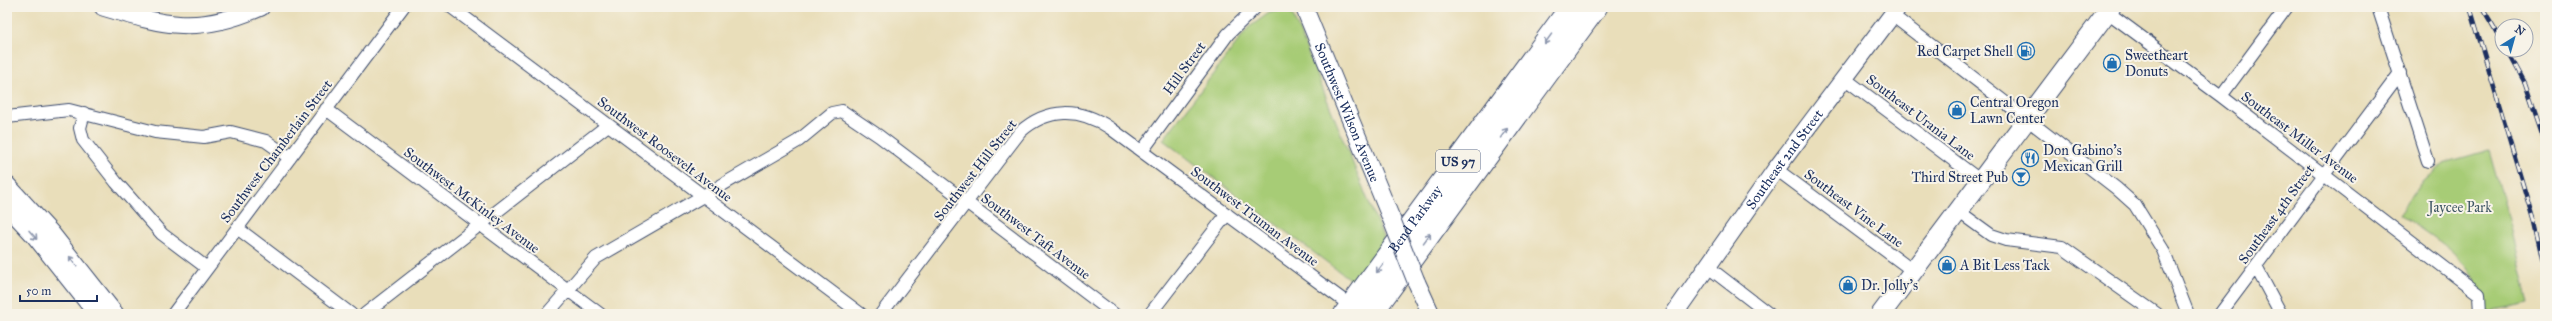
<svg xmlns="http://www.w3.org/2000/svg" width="2552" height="321" viewBox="0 0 2552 321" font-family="'IM FELL Great Primer',serif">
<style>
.green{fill:#a7cc76;stroke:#617e6a}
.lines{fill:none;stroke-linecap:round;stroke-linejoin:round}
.street-casing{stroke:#3a496c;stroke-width:14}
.secondary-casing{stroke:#3a496c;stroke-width:19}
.primary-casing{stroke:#3a496c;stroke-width:21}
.highway-casing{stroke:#3a496c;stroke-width:24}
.street{stroke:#fff;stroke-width:12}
.secondary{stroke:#fff;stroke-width:17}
.primary{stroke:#fff;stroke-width:19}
.highway{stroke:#fff;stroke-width:22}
.rail-casing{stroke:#1b2f5e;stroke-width:4.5}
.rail{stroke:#f7f3e8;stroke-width:3;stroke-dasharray:9;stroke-linecap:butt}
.secondary-bridge-casing{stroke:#3a496c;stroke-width:19;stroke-linecap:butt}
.secondary-bridge{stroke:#fff;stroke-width:17}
.oneway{stroke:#8d97ae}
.labels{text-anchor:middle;stroke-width:4;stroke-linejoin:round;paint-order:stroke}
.shield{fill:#f7f3e8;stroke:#5d6a87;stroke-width:1}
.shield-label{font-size:13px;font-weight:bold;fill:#1b2f5e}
.poi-label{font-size:14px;fill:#1b2f5e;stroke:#f7f3e8;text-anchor:start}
.street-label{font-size:14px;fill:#1b2f5e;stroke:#f7f3e8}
.park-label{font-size:14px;fill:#3e5664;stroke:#f7f3e8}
</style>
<rect width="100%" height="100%" fill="#f7f3e8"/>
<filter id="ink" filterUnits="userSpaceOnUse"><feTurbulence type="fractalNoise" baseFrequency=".025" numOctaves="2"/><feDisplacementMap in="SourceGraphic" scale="8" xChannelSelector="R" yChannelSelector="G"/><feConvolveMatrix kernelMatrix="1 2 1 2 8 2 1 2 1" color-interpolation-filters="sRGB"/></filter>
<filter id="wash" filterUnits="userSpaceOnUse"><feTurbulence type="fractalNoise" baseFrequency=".012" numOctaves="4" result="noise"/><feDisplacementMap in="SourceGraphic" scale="16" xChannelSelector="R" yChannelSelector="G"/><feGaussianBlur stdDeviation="0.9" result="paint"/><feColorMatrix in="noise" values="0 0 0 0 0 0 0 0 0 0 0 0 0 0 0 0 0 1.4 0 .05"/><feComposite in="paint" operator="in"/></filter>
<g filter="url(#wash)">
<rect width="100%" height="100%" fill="#e9deba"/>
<path class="green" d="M1286,9L1293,16L1385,242L1352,281L1163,140L1248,28L1269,13Z
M2489,150L2511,227L2529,304L2484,313C2482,304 2480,294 2477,286C2465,254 2425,233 2399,214L2424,180L2444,163Z"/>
</g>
<g filter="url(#ink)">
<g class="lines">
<g class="street-casing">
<path id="street" d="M451,7L861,314
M2378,7L2428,161
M2102,8L2221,96L2479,294L2480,314
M1892,15L2116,188L2135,205L2163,250L2188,314
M1844,78L1981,181
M2221,96L2287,7
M326,109L600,314
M84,113L80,128L83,140L116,182L162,234L207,268
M7,117L69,110L155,132L204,137L231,132L266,141L290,158
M1142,151L1228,34L1256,7
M1776,169L1913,271
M1958,211L1991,235L2006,240L2062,247L2157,314
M237,228L351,314
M1708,267L1769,314
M2256,267L2281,314
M173,314L403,7
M365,314L608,125
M547,314L596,258L798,141L832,113L842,111L879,136L1114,314
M881,314L1020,132C1048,107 1080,108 1110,128L1351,306
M1150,314L1227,214
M2220,314L2400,73"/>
</g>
<g class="secondary-casing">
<g id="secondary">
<path d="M103,7C166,26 198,35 261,7"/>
<path id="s1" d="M1304,7L1391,218"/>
<path d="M7,185L51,233L115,314"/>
<path d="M7,206L35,236L97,314"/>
<path d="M1416,281L1431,314"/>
<path id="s2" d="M1674,314L1776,169L1898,7"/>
</g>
</g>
<g class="primary-casing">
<path id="primary" d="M1881,314L2111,7"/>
</g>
<g class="highway-casing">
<g id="highway">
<path id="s3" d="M1345,314L1571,7"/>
<path d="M1371,314L1596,7"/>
</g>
</g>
<use href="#street" class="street"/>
<use href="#secondary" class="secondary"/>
<use href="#primary" class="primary"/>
<use href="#highway" class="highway"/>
<g class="rail-casing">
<path id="rail" d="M2470,7L2534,222L2545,271
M2482,7L2502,41
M2507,50L2525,83L2545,142"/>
</g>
<use href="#rail" class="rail"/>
<g class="secondary-bridge-casing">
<path id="secondary-bridge" d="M1391,218L1416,281"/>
</g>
<use href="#secondary-bridge" class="secondary-bridge"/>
</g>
<defs><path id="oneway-shaft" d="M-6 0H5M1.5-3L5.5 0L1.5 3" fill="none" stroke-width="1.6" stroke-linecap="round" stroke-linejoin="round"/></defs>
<g class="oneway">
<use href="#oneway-shaft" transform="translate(1548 39) rotate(126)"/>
<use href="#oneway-shaft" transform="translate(1504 133) rotate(-54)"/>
<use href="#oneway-shaft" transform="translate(33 235) rotate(49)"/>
<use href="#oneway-shaft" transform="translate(1427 238) rotate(-54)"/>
<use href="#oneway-shaft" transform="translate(73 261) rotate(-128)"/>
<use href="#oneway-shaft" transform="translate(1380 268) rotate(127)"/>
</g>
</g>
<defs>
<g id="fuel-ring" transform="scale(0.9)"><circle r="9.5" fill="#f7f3e8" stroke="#1f6fb2" stroke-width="1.5"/><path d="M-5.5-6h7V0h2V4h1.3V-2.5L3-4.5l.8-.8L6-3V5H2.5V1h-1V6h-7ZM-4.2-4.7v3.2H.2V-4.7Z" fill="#1f6fb2"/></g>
<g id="shop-ring" transform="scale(0.9)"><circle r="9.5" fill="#f7f3e8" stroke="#1f6fb2" stroke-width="1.5"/><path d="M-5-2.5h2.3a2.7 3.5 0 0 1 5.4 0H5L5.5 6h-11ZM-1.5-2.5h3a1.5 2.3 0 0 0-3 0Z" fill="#1f6fb2"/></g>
<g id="restaurant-ring" transform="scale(0.9)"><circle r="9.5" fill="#f7f3e8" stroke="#1f6fb2" stroke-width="1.5"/><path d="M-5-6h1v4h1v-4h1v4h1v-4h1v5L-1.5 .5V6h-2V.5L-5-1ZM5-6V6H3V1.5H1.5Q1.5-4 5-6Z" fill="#1f6fb2"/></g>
<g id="bar-ring" transform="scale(0.9)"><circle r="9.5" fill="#f7f3e8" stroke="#1f6fb2" stroke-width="1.5"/><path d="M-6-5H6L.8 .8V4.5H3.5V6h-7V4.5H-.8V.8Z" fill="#1f6fb2"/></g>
</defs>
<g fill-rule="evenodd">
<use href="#fuel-ring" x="2026" y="51"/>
<use href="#shop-ring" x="2112" y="63"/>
<use href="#shop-ring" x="1957" y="110"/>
<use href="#restaurant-ring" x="2030" y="158"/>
<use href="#bar-ring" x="2021" y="177"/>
<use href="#shop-ring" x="1947" y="265"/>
<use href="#shop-ring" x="1848" y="285"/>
</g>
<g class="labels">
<rect class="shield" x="1436" y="150" width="44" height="22" rx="3"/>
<g class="shield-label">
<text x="1458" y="166">US 97</text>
</g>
<g class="poi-label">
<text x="2013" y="56" text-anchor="end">Red Carpet Shell</text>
<text x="2125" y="60">Sweetheart<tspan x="2125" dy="16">Donuts</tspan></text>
<text x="1970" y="107">Central Oregon<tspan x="1970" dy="16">Lawn Center</tspan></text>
<text x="2043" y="155">Don Gabino's<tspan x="2043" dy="16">Mexican Grill</tspan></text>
<text x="2008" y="182" text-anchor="end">Third Street Pub</text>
<text x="1960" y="270">A Bit Less Tack</text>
<text x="1861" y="290">Dr. Jolly's</text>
</g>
<g class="street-label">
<text transform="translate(1184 68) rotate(-54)" y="5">Hill Street</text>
<text dy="5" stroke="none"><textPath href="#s1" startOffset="114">Southwest Wilson Avenue</textPath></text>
<text transform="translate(1921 117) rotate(37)" y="5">Southeast Urania Lane</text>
<text transform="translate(2300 137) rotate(37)" y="5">Southeast Miller Avenue</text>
<text transform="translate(665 149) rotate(37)" y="5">Southwest Roosevelt Avenue</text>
<text transform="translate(276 151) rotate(-53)" y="5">Southwest Chamberlain Street</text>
<text dy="5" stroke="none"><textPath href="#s2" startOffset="190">Southeast 2nd Street</textPath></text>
<text transform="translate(975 170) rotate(-52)" y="5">Southwest Hill Street</text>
<text transform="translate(472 200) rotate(37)" y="5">Southwest McKinley Avenue</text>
<text transform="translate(1854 208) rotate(37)" y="5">Southeast Vine Lane</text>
<text transform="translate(2276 214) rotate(-54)" y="5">Southeast 4th Street</text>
<text transform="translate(1255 216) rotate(37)" y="5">Southwest Truman Avenue</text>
<text dy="5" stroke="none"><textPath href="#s3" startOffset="118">Bend Parkway</textPath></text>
<text transform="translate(1036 236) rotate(37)" y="5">Southwest Taft Avenue</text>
</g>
<g class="park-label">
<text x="2460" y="212">Jaycee Park</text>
</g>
</g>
<rect width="2552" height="321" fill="none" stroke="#f7f3e8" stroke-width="24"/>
<g transform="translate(2514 38) rotate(37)"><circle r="19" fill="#f7f3e8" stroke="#9fa5b1"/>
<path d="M0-3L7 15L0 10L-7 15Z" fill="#1f6fb2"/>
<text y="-6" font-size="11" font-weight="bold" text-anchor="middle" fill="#1b2f5e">N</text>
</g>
<path d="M20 295v6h77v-6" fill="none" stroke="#1b2f5e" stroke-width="2"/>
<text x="26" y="295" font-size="12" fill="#1b2f5e" stroke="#f7f3e8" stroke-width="3" paint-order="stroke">50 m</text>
</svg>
